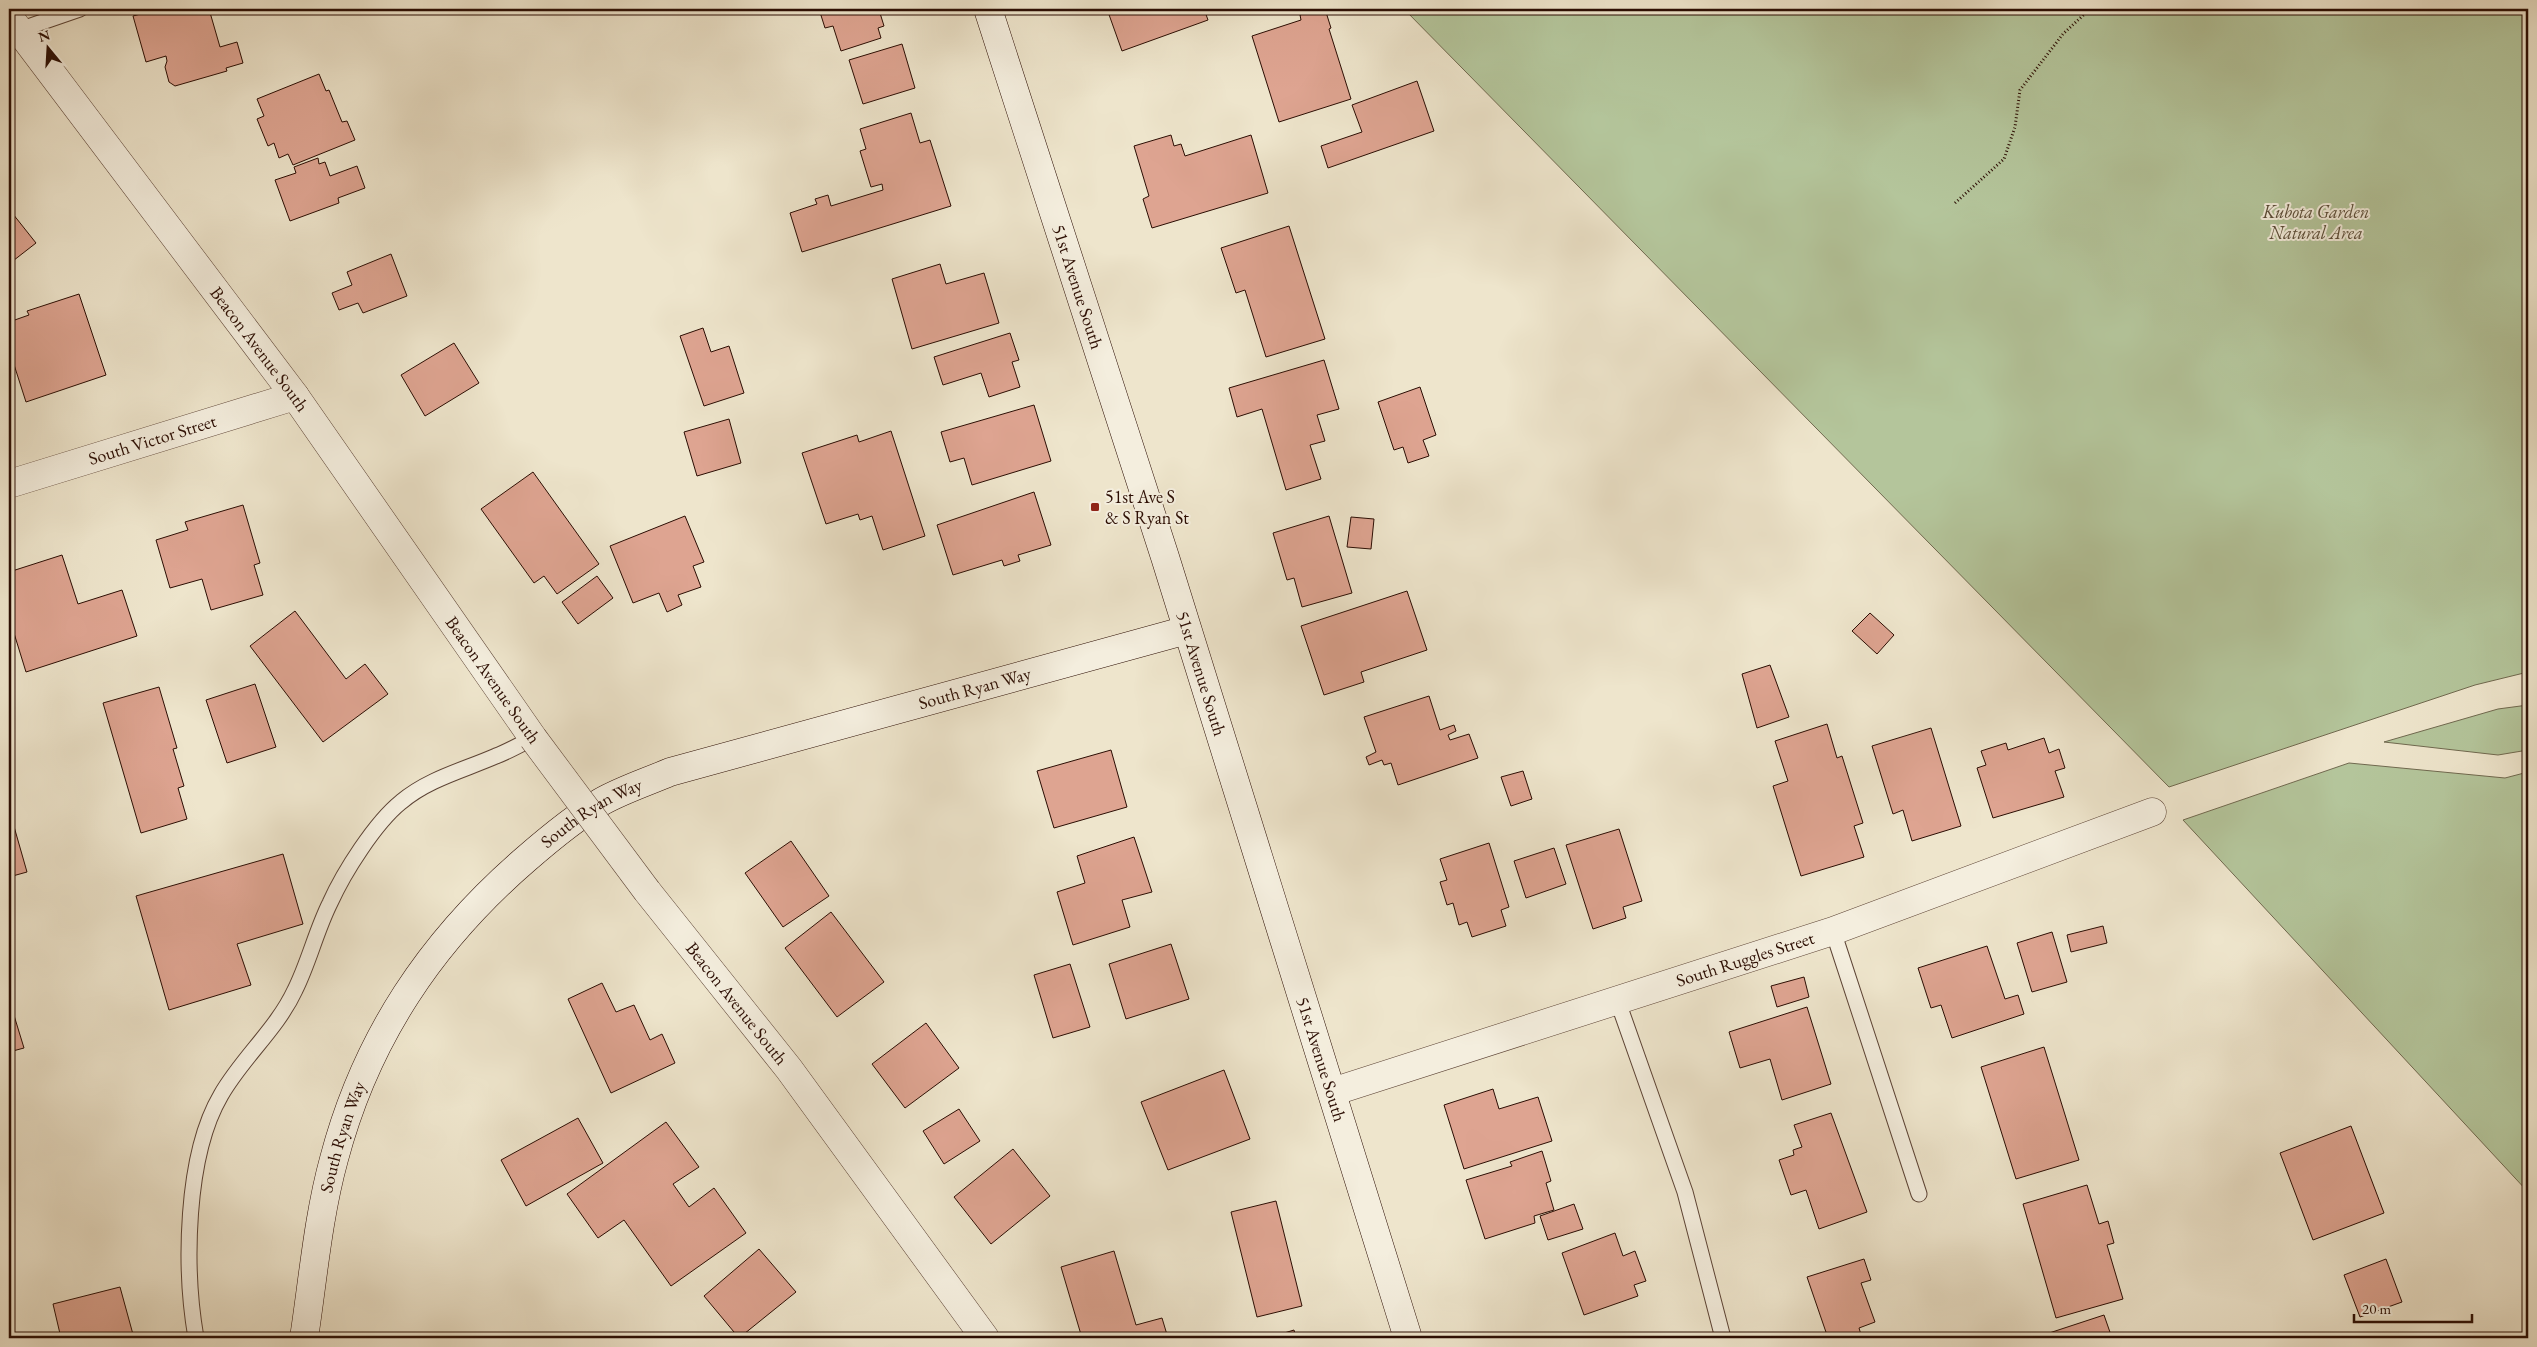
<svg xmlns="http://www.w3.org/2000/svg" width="2537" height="1347" viewBox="0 0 2537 1347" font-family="'EB Garamond',serif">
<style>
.green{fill:#b4c59b;stroke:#70694f}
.building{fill:#dea491;stroke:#2b0d03}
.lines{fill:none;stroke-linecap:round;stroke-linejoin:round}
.lane-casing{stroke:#5c4335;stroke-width:17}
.street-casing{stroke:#5c4335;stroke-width:29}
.secondary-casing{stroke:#2b0d03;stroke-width:29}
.path{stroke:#2b0d03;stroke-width:3;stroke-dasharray:1 2.5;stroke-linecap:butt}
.lane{stroke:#f4eede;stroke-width:15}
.street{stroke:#f4eede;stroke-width:28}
.secondary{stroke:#f4eede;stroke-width:28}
.street-bridge-casing{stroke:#5c4335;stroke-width:29;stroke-linecap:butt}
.street-bridge{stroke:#f4eede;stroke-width:28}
.poi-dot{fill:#8f2418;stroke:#f4eede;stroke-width:2}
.labels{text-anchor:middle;stroke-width:4;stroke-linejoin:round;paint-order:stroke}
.park-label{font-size:18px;font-style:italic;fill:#5b4d38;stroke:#f4eede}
.street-label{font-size:18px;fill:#2b0d03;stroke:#f4eede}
.poi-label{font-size:18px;fill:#2b0d03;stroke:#f4eede;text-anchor:start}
</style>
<rect width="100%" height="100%" fill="#eee5cc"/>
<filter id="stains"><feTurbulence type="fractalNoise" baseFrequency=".004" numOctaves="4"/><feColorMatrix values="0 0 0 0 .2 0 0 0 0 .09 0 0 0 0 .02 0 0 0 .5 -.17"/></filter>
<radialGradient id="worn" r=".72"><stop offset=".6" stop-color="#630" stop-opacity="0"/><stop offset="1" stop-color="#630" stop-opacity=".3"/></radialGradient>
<path class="green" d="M1404,9H2528V672L2475,685L2169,787Z
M2528,705V750L2498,755L2384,742L2498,709Z
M2349,763L2505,778L2528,772V1192L2183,820Z"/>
<path class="building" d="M159,9H209L220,47L237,42L243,63L226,68L227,71L175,86L169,82L165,67L167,61L166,56L146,62L133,16Z
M819,9H893L880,13L884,26L878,28L881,38L841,51L833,26L825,28Z
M1107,9H1204L1208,20L1122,51Z
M1320,9H1325L1331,28L1329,29L1351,99L1279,122L1252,36L1301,20L1300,15Z
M902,44L915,88L863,104L849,60Z
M319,74L326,91L329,90L342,122L347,121L355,140L293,165L288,154L279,158L274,143L268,146L257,119L264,116L257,99Z
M1417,81L1434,131L1328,168L1321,146L1362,132L1352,105Z
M911,113L920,143L930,140L951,206L802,252L790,213L817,204L815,199L828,195L831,206L883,190L882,184L871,187L860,151L866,149L860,129Z
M1171,135L1174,146L1181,144L1185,156L1251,135L1268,193L1152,228L1143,199L1149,196L1134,146Z
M318,158L319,164L325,162L330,176L357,166L365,188L338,198L339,203L290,221L275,180L296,173L294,167Z
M9,209L36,243L9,264Z
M1289,226L1325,339L1266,357L1245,290L1236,293L1221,248Z
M391,254L407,296L363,313L358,303L339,310L332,293L352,285L347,272Z
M940,264L946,284L984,273L999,323L912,349L892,279Z
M79,294L106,375L26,402L9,349V322L29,315L27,311Z
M703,328L711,352L729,346L744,393L704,406L680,336Z
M1010,333L1019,360L1012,362L1020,387L989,397L981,373L943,385L934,357Z
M454,343L479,383L425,416L401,375Z
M1324,360L1339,409L1317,415L1325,441L1310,445L1321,479L1286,490L1262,409L1237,417L1229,388Z
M1420,387L1436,435L1423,440L1429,456L1408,463L1403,447L1394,450L1378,402Z
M1034,405L1051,461L972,485L964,458L950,462L941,432Z
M729,419L741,463L697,476L684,432Z
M891,431L925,536L883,550L872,516L860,520L858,514L826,524L802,453L857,435L859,442Z
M533,472L599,564L557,594L544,576L534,583L481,509Z
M1034,492L1051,545L1018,555L1020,561L1004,566L1002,560L953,575L937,525Z
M243,505L260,563L254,565L263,595L211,610L202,579L170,588L156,540L188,530L185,522Z
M685,516L704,562L693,566L701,587L678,595L682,605L667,612L659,593L633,603L610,546Z
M1329,516L1352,593L1302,607L1294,578L1287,580L1273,533Z
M1351,517L1374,519L1371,549L1347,547Z
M62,555L78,604L122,590L137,636L26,672L9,617V572Z
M597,576L613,598L578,624L562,602Z
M1407,591L1427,650L1361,672L1364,682L1324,695L1301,626Z
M295,611L346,679L365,664L388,694L323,742L250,646Z
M1870,613L1894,635L1877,654L1852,631Z
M1770,665L1789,717L1757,728L1742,674Z
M255,684L276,747L227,763L206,700Z
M159,687L177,748L173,749L184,786L178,788L187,819L141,833L103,703Z
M1429,696L1440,730L1454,725L1456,731L1448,735L1450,740L1469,734L1478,758L1398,785L1391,763L1384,765L1382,760L1369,765L1366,757L1376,752L1364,717Z
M1827,724L1837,758L1842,756L1863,823L1854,826L1864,857L1801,876L1773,786L1788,781L1775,741Z
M1931,728L1961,826L1912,841L1903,810L1893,814L1872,746Z
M2044,738L2049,753L2059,749L2065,768L2055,771L2064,797L1993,818L1977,768L1986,765L1981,751L2006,743L2008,750Z
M1111,750L1127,807L1054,828L1037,771Z
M1523,771L1532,799L1511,806L1501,777Z
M13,823L27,872L9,877V824Z
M1619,829L1642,901L1623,907L1626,918L1593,929L1566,845Z
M1134,837L1152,892L1122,900L1130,927L1073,945L1057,892L1085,883L1077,856Z
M791,841L829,896L783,927L745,873Z
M1489,843L1509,907L1501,910L1506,926L1472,937L1467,922L1459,925L1453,903L1447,905L1440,882L1447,880L1440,859Z
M1554,848L1566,884L1526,898L1514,861Z
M283,854L303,924L237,944L251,985L169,1010L136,896Z
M831,912L884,982L837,1017L785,948Z
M2103,926L2107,943L2071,952L2067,935Z
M2052,932L2067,982L2032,992L2017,943Z
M1171,944L1189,999L1126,1019L1109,964Z
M1987,946L2005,999L2018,995L2024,1014L1952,1038L1941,1005L1931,1008L1918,968Z
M1070,964L1090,1027L1053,1038L1034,975Z
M1804,977L1809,997L1777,1007L1771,986Z
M602,983L616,1012L634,1005L650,1040L662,1034L675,1063L611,1093L568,999Z
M9,999L24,1048L9,1052Z
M1807,1007L1831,1084L1782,1100L1770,1059L1740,1068L1729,1032Z
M926,1023L959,1068L905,1108L872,1064Z
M2044,1047L2079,1160L2016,1179L1981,1067Z
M1224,1070L1250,1139L1168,1170L1141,1102Z
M1493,1089L1499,1109L1538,1097L1552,1141L1464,1169L1444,1105Z
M959,1109L980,1141L944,1164L923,1131Z
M1831,1113L1867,1212L1819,1229L1806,1190L1791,1195L1779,1160L1794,1155L1793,1150L1802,1147L1794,1125Z
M578,1118L603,1163L526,1206L501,1160Z
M666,1122L699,1167L673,1184L689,1207L714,1188L746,1233L671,1286L624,1220L598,1238L567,1194Z
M2351,1126L2384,1213L2313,1240L2280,1153Z
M1013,1149L1050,1196L991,1244L954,1197Z
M1542,1151L1551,1181L1546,1183L1554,1210L1534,1216L1535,1223L1485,1239L1466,1180L1512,1166L1510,1162Z
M2087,1185L2099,1224L2108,1221L2114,1243L2107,1245L2123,1299L2056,1318L2023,1204Z
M1276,1201L1302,1306L1257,1317L1231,1212Z
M1574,1204L1583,1229L1548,1240L1540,1216Z
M1615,1233L1623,1256L1635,1251L1646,1281L1634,1285L1638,1296L1584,1315L1562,1253Z
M759,1249L796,1292L739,1338L704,1296Z
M1114,1251L1136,1325L1162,1318L1168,1338H1082L1061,1267Z
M1864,1259L1871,1280L1861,1283L1875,1322L1859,1328L1862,1338H1828L1807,1277Z
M2386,1259L2402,1302L2360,1317L2344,1275Z
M120,1287L134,1338H61L53,1304Z
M2104,1315L2112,1338H2034Z
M1294,1330L1296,1338H1268Z"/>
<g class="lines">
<g class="lane-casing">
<path id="lane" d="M19,30L80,9
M1833,931L1919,1194
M1618,1002L1685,1192L1723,1338
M196,1338C184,1269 185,1156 221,1095C242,1058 277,1029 295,990C309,962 316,931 330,903C344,872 375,823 401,802C428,779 464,770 496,756C509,751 521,744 533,738"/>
</g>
<g class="street-casing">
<g id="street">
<path id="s1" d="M9,17L295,396L533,738"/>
<path id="s2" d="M9,484L295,396"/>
<path id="s3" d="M647,891L789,1069L985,1338"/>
<path id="s4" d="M1332,1092L1833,931L2152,812"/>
</g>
</g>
<g class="secondary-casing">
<g id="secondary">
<path id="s5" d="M988,9L1165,557L1408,1338"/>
<path id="s6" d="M304,1338C313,1279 318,1217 334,1159C366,1038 431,941 526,859C549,839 574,818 601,802C622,790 647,782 670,772L1187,630"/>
</g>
</g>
<path class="path" d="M1955,203L2004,159L2015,127L2020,90L2063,34L2090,9"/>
<use href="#lane" class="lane"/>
<use href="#street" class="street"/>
<use href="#secondary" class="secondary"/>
<g class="street-bridge-casing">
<path id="street-bridge" d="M533,738L647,891"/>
</g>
<use href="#street-bridge" class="street-bridge"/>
</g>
<rect class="poi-dot" x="1090" y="502" width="10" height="10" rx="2.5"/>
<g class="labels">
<g class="park-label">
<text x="2316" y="218">Kubota Garden<tspan x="2316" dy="21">Natural Area</tspan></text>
</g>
<g class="street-label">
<text dy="6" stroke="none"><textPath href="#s5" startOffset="292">51st Avenue South</textPath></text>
<text dy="6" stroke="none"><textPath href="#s1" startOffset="416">Beacon Avenue South</textPath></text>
<text dy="6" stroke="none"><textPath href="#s2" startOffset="150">South Victor Street</textPath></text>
<text dy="6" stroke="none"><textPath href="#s5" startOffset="698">51st Avenue South</textPath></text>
<text transform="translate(493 680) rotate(55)" y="6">Beacon Avenue South</text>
<text dy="6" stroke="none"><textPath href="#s6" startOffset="1029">South Ryan Way</textPath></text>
<text dy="6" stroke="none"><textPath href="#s6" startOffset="624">South Ryan Way</textPath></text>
<text dy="6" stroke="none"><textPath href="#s4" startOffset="434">South Ruggles Street</textPath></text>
<text dy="6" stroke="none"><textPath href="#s3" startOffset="144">Beacon Avenue South</textPath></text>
<text dy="6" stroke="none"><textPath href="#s5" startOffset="1102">51st Avenue South</textPath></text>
<text dy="6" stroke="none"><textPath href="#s6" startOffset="205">South Ryan Way</textPath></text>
</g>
<g class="poi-label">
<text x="1105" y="503">51st Ave S<tspan x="1105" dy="21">&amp; S Ryan St</tspan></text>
</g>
</g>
<rect width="2537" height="1347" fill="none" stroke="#eee5cc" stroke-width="30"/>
<rect x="10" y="10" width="2517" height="1327" fill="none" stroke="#2b0d03" stroke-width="2.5"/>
<rect x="15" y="15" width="2507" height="1317" fill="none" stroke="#2b0d03"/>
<g transform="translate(48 48) rotate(342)" stroke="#f4eede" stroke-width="4" paint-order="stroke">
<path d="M0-4L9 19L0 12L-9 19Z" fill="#2b0d03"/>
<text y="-8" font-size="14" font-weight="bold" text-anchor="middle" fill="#2b0d03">N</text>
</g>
<path d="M2354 1314v8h118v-8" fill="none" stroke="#2b0d03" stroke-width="2.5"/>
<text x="2362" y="1314" font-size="15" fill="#2b0d03" stroke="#f4eede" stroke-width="4" paint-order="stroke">20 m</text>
<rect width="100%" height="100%" filter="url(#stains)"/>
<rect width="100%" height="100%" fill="url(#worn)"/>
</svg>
